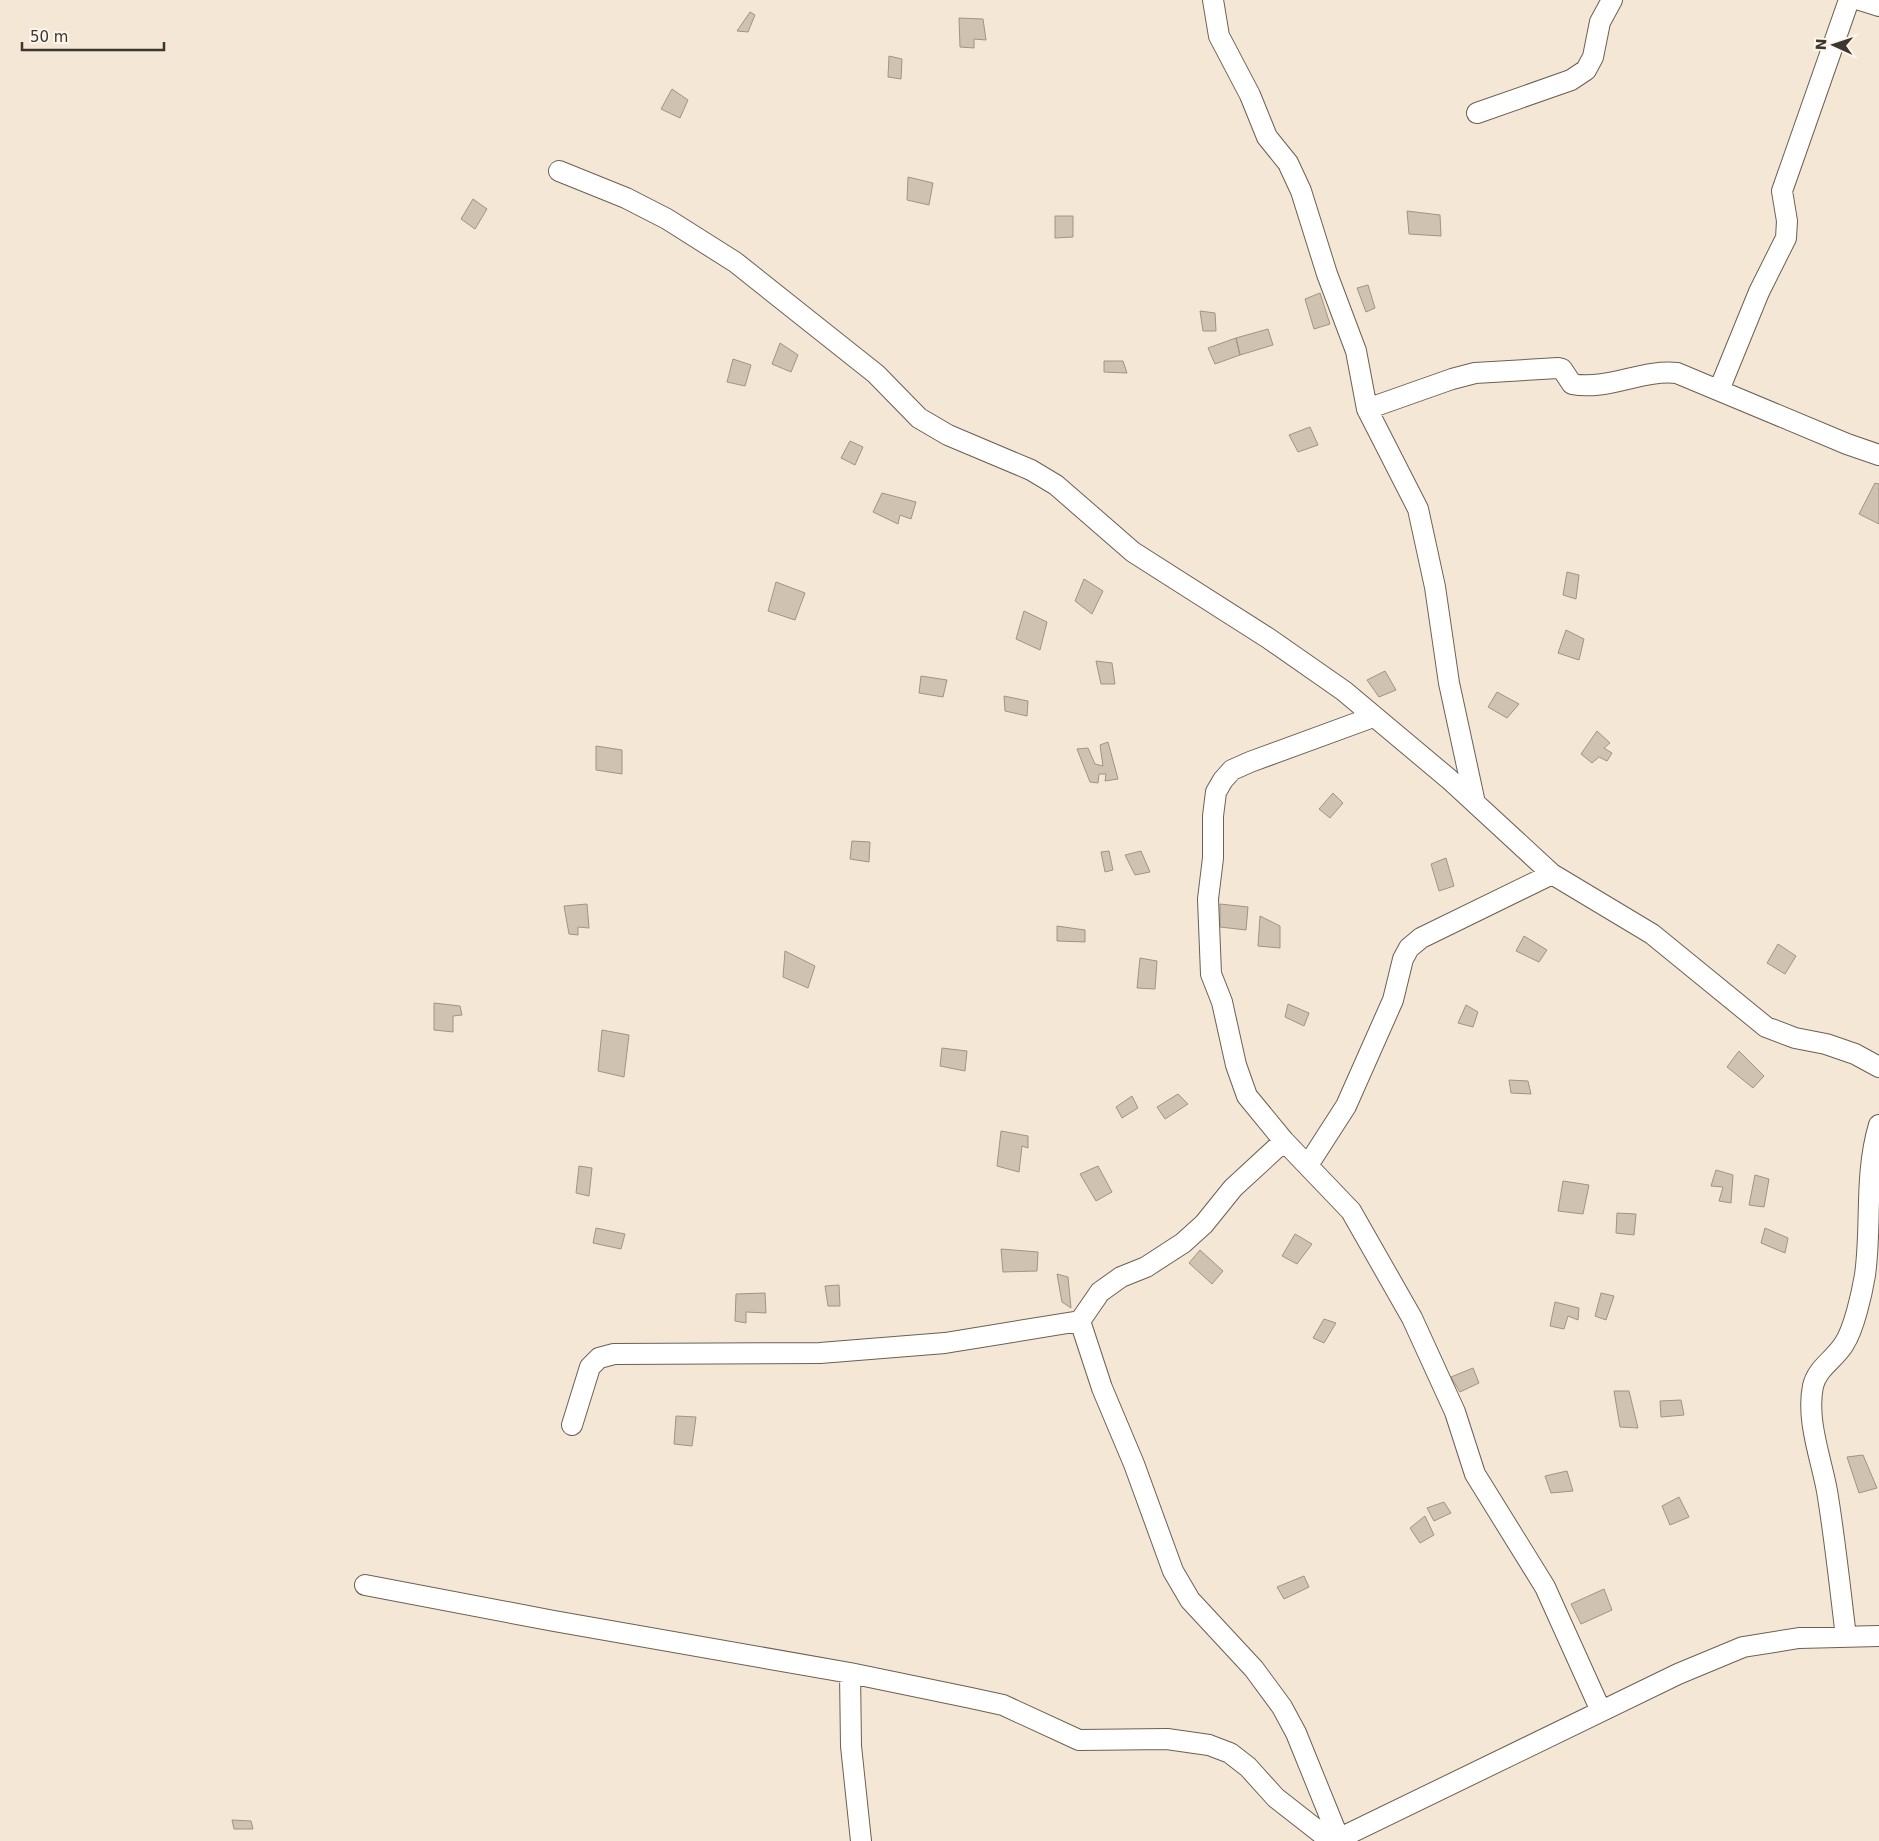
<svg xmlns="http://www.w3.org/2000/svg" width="1879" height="1841" viewBox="0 0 1879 1841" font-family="'DejaVu Sans',sans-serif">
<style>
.building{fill:#cfc2b1;stroke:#a09483}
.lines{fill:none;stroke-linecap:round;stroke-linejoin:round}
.minor-casing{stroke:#6c6051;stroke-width:22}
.minor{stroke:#fff;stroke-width:20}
</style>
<rect width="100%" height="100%" fill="#f4e7d5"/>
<path class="building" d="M750,12L755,15L748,32L737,31Z
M959,18L983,19L986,40L974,39V48L960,47Z
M889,56L902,59L901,79L888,77Z
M672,89L688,100L680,118L661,109Z
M908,177L933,183L929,205L907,200Z
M473,199L487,209L475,229L461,219Z
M1407,211L1440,215L1441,236L1409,234Z
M1055,216H1073V237L1055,238Z
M1368,285L1375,308L1366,312L1357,288Z
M1320,293L1330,324L1314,329L1305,299Z
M1200,311L1215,313L1216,331H1203Z
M1268,329L1273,345L1240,355L1236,338Z
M1236,338L1240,355L1215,364L1208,348Z
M780,343L798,355L791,372L772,364Z
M733,359L751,365L745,386L727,382Z
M1104,361H1123L1127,373L1104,372Z
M1310,427L1318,445L1298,452L1289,435Z
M850,441L863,447L855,465L841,458Z
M1875,483L1879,484V524L1859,514Z
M882,493L916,502L911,519L900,515L898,524L873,512Z
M1567,572L1579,575L1576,599L1563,595Z
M1084,579L1103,591L1092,614L1075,601Z
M776,582L805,593L795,620L768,611Z
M1024,611L1047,622L1040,650L1016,639Z
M1566,630L1584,639L1579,660L1558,653Z
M1096,661L1112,663L1115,684H1101Z
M1385,671L1396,690L1379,697L1367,680Z
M921,676L947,680L943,697L919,693Z
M1497,692L1519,704L1507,718L1488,707Z
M1004,696L1028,701L1027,716L1005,711Z
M1597,731L1610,743L1604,748L1612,753L1607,761L1599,757L1592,763L1581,754Z
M1108,742L1118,779L1105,781L1106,774H1099L1098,783L1090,782L1077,749L1088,748L1095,764L1103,766L1100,745Z
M596,746L622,750V774L596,770Z
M1333,793L1343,803L1330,818L1319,809Z
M852,841L870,842L869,862L850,859Z
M1109,851L1113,870L1105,872L1101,852Z
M1141,851L1150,872L1135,875L1125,855Z
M1446,858L1454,886L1439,891L1431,864Z
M587,904L589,928L578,927V935L569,934L564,906Z
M1220,904L1248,907L1246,930L1220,927Z
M1260,916L1280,926V948L1258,946Z
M1057,926L1085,930V942L1057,941Z
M1524,936L1547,950L1539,962L1516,951Z
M1778,944L1796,956L1785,974L1767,963Z
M785,951L815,966L808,988L783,977Z
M1140,958L1157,961L1155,989L1137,988Z
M434,1003L460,1006L462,1015L453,1016V1032L434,1030Z
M1288,1004L1309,1013L1304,1026L1285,1017Z
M1466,1005L1478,1012L1473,1027L1458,1023Z
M602,1030L629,1035L624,1077L598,1071Z
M942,1048L967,1051L965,1071L940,1066Z
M1739,1051L1764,1076L1753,1088L1727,1067Z
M1509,1080L1528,1081L1531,1094L1511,1093Z
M1178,1094L1188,1104L1165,1119L1157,1107Z
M1132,1096L1138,1108L1122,1118L1116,1107Z
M1001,1131L1028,1136V1148L1022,1146L1019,1172L997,1166Z
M579,1166L592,1168L589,1196L576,1193Z
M1098,1166L1112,1192L1096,1201L1080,1174Z
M1716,1170L1733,1175L1731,1203L1719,1201L1723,1187L1711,1186Z
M1755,1175L1769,1179L1764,1207L1749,1205Z
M1563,1181L1589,1185L1583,1214L1558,1211Z
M1617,1213L1636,1214L1634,1235L1616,1233Z
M596,1228L625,1234L621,1249L593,1243Z
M1765,1228L1788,1238L1785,1253L1761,1243Z
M1295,1234L1312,1244L1297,1264L1282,1256Z
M1001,1249L1038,1252L1037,1271L1003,1272Z
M1200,1250L1223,1271L1212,1284L1189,1263Z
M1057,1274L1068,1277L1071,1308L1062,1302Z
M839,1285L840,1306H828L825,1286Z
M765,1293L766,1313L746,1312V1323L735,1321L736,1294Z
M1601,1293L1614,1296L1606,1320L1595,1316Z
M1555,1302L1579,1308L1578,1320L1568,1316L1564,1329L1550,1326Z
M1324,1319L1336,1323L1324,1343L1313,1338Z
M1473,1368L1479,1383L1460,1392L1451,1377Z
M1614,1391H1629L1638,1428L1620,1427Z
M1681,1400L1684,1415L1661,1417L1660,1401Z
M676,1416L696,1417L692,1446L674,1444Z
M1863,1455L1877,1488L1859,1493L1847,1457Z
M1567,1471L1573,1491L1551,1493L1545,1476Z
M1679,1497L1689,1517L1670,1525L1662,1506Z
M1444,1502L1451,1513L1434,1521L1427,1508Z
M1425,1516L1434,1535L1420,1543L1410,1528Z
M1304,1576L1309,1587L1284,1599L1277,1587Z
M1604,1589L1612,1610L1581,1624L1571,1604Z
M232,1820L251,1821L253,1829H234Z"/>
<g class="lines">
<g class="minor-casing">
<path id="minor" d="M1213,0L1219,36L1250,95L1267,137L1288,163L1301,191L1327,274L1356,351L1367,409L1418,509L1435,587L1449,683L1475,803
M1860,0L1879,6
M1477,113L1571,80L1586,70L1593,57L1600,22L1612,0
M559,171L626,198L667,219L735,262L876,374L919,418L948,435L1031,470L1056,485L1133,552L1268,638L1344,691L1449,779L1552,874L1652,934L1766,1027L1795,1038L1826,1044L1855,1054L1879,1067
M1719,390L1759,292L1786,238L1787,221L1782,191L1849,0
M1367,409L1452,379L1475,373L1558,368L1562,369L1572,384C1607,391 1642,369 1677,373L1847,444L1879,455
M1373,717L1250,762L1232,770L1223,780L1216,792L1213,816V858L1208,899L1211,974L1222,1002L1236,1065L1247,1096L1284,1141L1351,1211L1412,1318L1455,1412L1475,1474L1545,1587L1601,1711
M1308,1165L1346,1106L1393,1000L1403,959L1409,948L1421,938L1552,874
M1080,1321L1102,1388L1134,1464L1173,1571L1190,1600L1254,1669L1282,1707L1296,1733L1339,1839
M572,1425L590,1367L599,1358L614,1354L820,1353L945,1343L1080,1321L1100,1292L1121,1277L1146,1267L1183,1243L1204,1224L1233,1188L1284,1141
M365,1585L554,1621L850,1673L971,1698L1003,1705L1079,1740L1167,1739L1209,1745L1230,1753L1248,1767L1276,1798L1331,1841
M1846,1637C1840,1588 1835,1539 1827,1491C1821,1458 1806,1420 1813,1386C1817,1368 1835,1359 1844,1344C1854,1329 1862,1293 1865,1275C1872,1225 1864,1175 1879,1125
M850,1673L851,1746L861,1841
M1334,1841L1678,1674L1743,1647L1799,1638L1879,1636"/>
</g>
<use href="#minor" class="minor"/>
</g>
<g transform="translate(1834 45) rotate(273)" stroke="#fdf5eb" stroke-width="4" paint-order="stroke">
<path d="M0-4L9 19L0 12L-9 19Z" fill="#3b362f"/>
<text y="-8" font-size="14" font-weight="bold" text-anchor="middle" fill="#3b362f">N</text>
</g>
<path d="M22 42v8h142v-8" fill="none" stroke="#3b362f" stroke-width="2.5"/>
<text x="30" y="42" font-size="15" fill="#3b362f" stroke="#fdf5eb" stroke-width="4" paint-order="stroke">50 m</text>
</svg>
